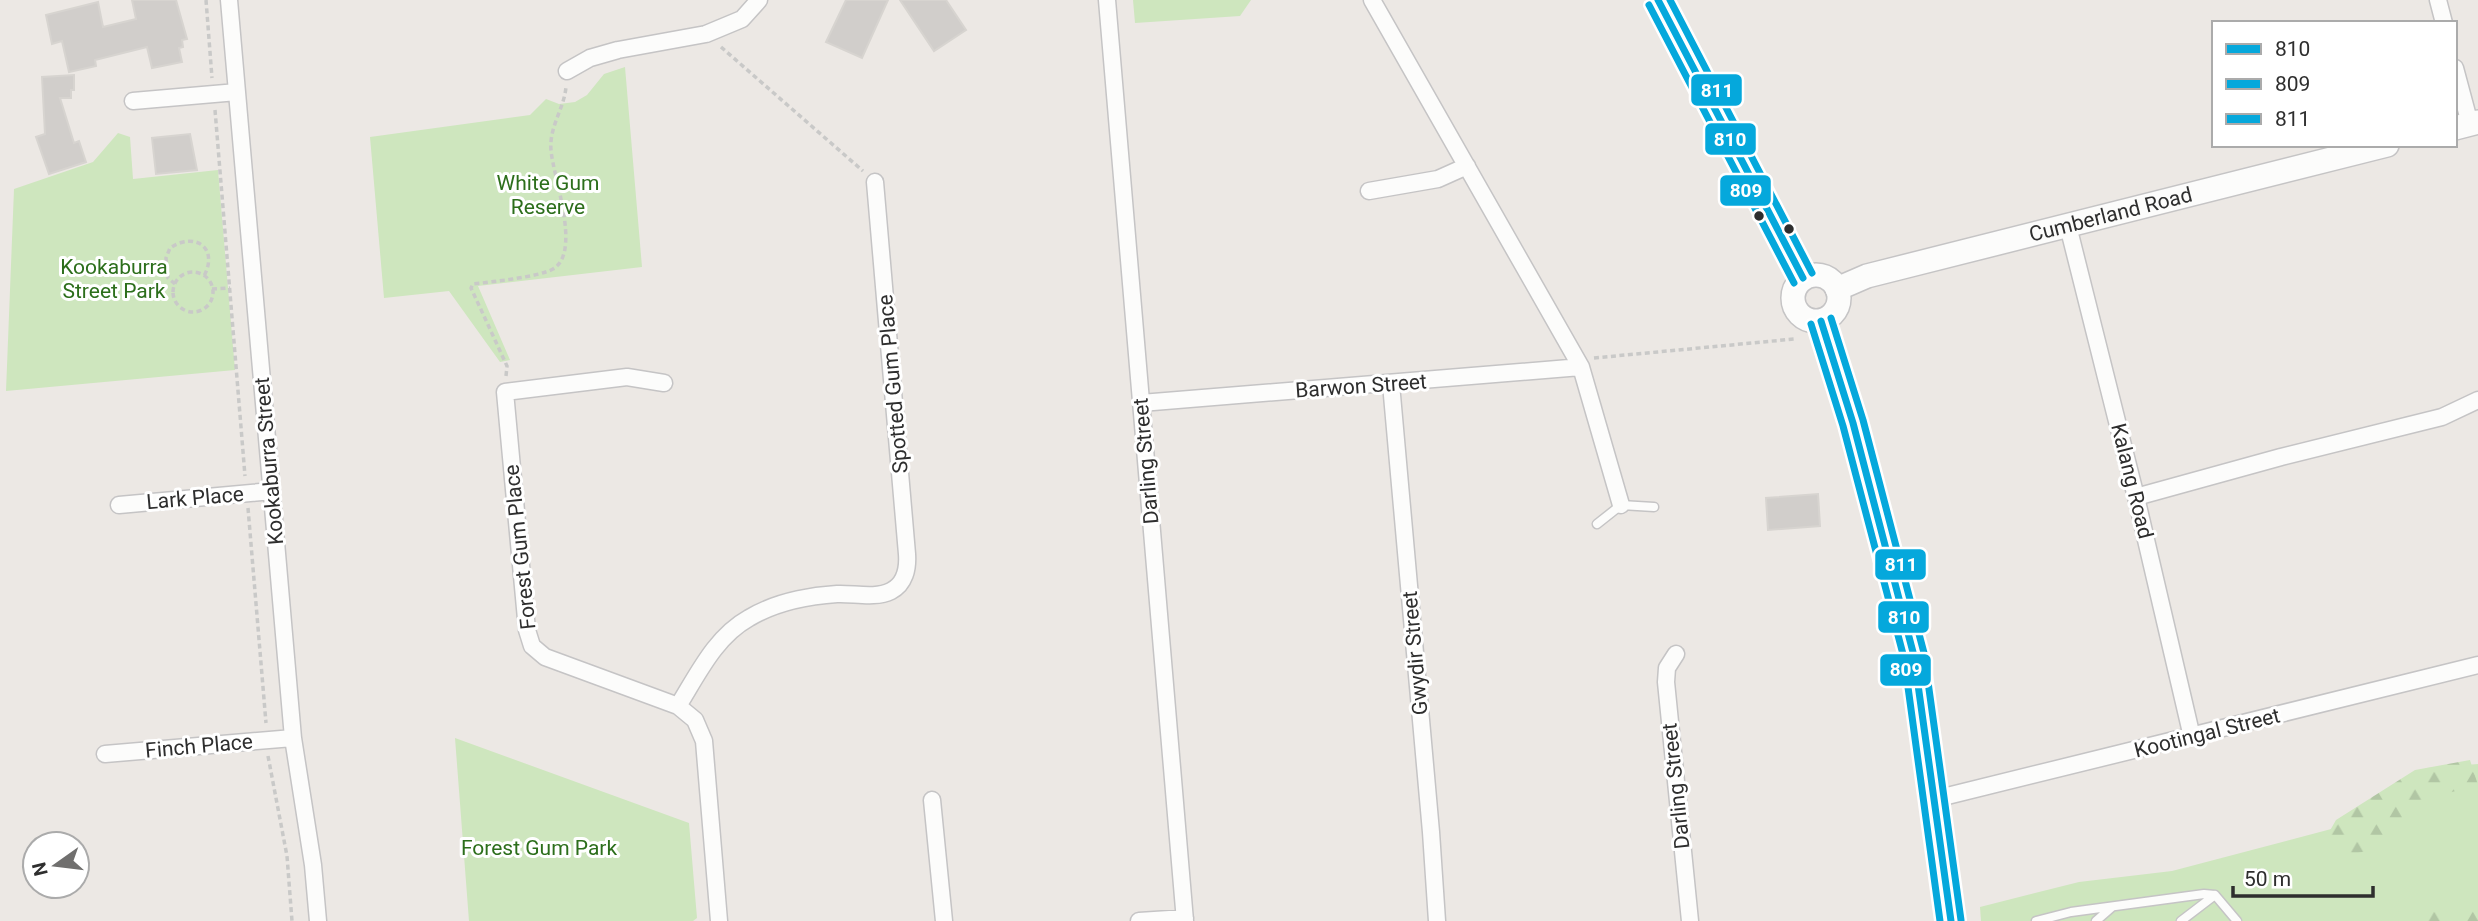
<svg xmlns="http://www.w3.org/2000/svg" width="2478" height="921" viewBox="0 0 2478 921" font-family="Roboto,sans-serif">
<style>
.green{fill:#cee6be}
.forest{fill:url(#forest-firs)}
.building{fill:#d1cecb;stroke:#d7d4d0;stroke-width:2}
.lines{fill:none;stroke-linecap:round;stroke-linejoin:round}
.lane-casing{stroke:#c5c4c5;stroke-width:11}
.street-casing{stroke:#c5c4c5;stroke-width:19}
.secondary-casing{stroke:#c5c4c5;stroke-width:26}
.path{stroke:#c9c9c8;stroke-width:3.5;stroke-dasharray:5 3.5;stroke-linecap:butt}
.lane{stroke:#fcfcfb;stroke-width:8}
.street{stroke:#fcfcfb;stroke-width:16}
.secondary{stroke:#fcfcfb;stroke-width:23}
.bus-1-casing{stroke:#fff;stroke-width:12}
.bus-2-casing{stroke:#fff;stroke-width:12}
.bus-3-casing{stroke:#fff;stroke-width:12}
.bus-1{stroke:#05a8dc;stroke-width:7}
.bus-2{stroke:#05a8dc;stroke-width:7}
.bus-3{stroke:#05a8dc;stroke-width:7}
.bus-dot{fill:#2e2e2e;stroke:#fff;stroke-width:2.5}
.labels{text-anchor:middle;stroke-width:6;stroke-linejoin:round;paint-order:stroke}
.park-label{font-size:21px;fill:#2c6e1b;stroke:#fff}
.street-label{font-size:21px;fill:#2e2e2e;stroke:#fff}
.line-badge{stroke:#fff;stroke-width:2.5}
.badge-label{font-size:19px;text-anchor:middle;font-weight:bold;fill:#fff}
</style>
<defs>
<pattern id="forest-firs" width="22" height="20" patternUnits="userSpaceOnUse" patternTransform="scale(1.75)"><rect width="22" height="20" fill="#cee6be"/><path d="M5 1l3.5 6h-7zM16 11l3.5 6h-7z" fill="#b1c6a4"/></pattern>
</defs>
<rect width="100%" height="100%" fill="#ece8e4"/>
<path class="green" d="M1133,0H1251L1240,16L1135,23Z
M625,67L642,267L478,286L510,360L500,362L449,291L384,298L370,137L530,115L546,99L559,104L575,102L587,95L604,74Z
M118,133L130,137L133,179L218,170L235,370L6,391L14,189L93,162Z
M455,738L689,823L697,918L693,921H469Z
M2478,764V921H1981L1980,907L2079,882L2172,871L2335,828L2427,768Z"/>
<path class="forest" d="M2470,760L2478,785L2422,800L2392,845L2332,859L2324,841L2336,820L2415,770Z
M2478,904V921H2407L2428,909Z"/>
<path class="building" d="M132,0H176L187,39L182,40L183,47L179,48L182,62L152,68L147,47L95,60L96,66L69,72L62,41L52,44L46,15L98,2L103,27L136,19Z
M846,0H888L862,58L826,42Z
M900,0H946L966,30L934,51Z
M74,75V90H71V98H60L74,143L79,141L86,162L49,174L36,137L45,134L42,77Z
M190,134L197,170L156,174L152,138Z
M1818,494L1820,526L1768,530L1766,498Z"/>
<g class="lines">
<g class="lane-casing">
<path id="lane" d="M1597,524L1621,505L1654,507
M2036,921L2071,912L2204,894L2215,895L2237,921
M2096,921L2112,907
M2181,921L2215,895"/>
</g>
<g class="street-casing">
<path id="street" d="M229,0L293,738L313,865L318,921
M1107,0L1185,921
M1372,0L1581,367L1621,505
M2438,0L2444,23
M2455,68L2470,124
M567,71L590,58L618,50L706,34L742,19L759,0
M133,101L237,92
M1369,191L1438,179L1467,166
M2068,226L2136,497L2192,737
M664,383L627,377L505,392L527,630L532,646L545,657L678,706L695,720L704,741L719,921
M1391,384L1431,832L1437,921
M1141,403L1581,367
M2136,497L2281,457L2442,417L2478,400
M119,505L272,491
M1676,654L1667,668L1666,682L1690,921
M678,706C698,674 715,637 749,618C774,603 807,596 837,594C853,593 875,599 891,591C905,584 908,568 907,554L875,182
M105,754L293,738
M1935,799L2478,665
M932,800L944,921
M1139,921L1185,918"/>
</g>
<g class="secondary-casing">
<g id="secondary">
<path d="M1658,0L1803,278"/>
<path d="M2455,128L2478,122"/>
<circle cx="1816" cy="298" r="23"/>
<path id="s1" d="M1837,289L1867,276L2387,145"/>
<path d="M1821,321L1853,423L1914,656L1951,921"/>
</g>
</g>
<path class="path" d="M206,0L212,78
M721,47L863,171
M215,110L245,476
M173 292a20 20 0 1 1 40 0a20 20 0 1 1-40 0Z
M175,284L168,278L166,258L170,248C195,231 219,248 204,276
M212,289L230,288
M1594,358L1794,339
M506,376L507,366L471,288L473,284C490,282 539,277 553,269C582,252 553,177 551,150C549,127 564,109 566,87
M248,508L266,723
M268,756L287,856L292,921"/>
<use href="#lane" class="lane"/>
<use href="#street" class="street"/>
<use href="#secondary" class="secondary"/>
<g class="bus-1-casing">
<path id="bus-1" d="M1658,0L1803,278
M1821,321L1853,423L1914,656L1951,921"/>
</g>
<g class="bus-2-casing">
<path id="bus-2" d="M1649,5L1794,283
M1811,324L1843,426L1904,658L1940,921"/>
</g>
<g class="bus-3-casing">
<path id="bus-3" d="M1670,0L1812,273
M1831,318L1863,420L1924,653L1961,920"/>
</g>
<use href="#bus-1" class="bus-1"/>
<use href="#bus-2" class="bus-2"/>
<use href="#bus-3" class="bus-3"/>
</g>
<g class="bus-dot">
<circle cx="1759" cy="216" r="6"/>
<circle cx="1789" cy="229" r="6"/>
</g>
<g class="labels">
<g class="park-label">
<text x="548" y="190">White Gum<tspan x="548" dy="24">Reserve</tspan></text>
<text x="114" y="274">Kookaburra<tspan x="114" dy="24">Street Park</tspan></text>
<text x="539" y="855">Forest Gum Park</text>
</g>
<g class="street-label">
<text dy="7" stroke="none"><textPath href="#s1" startOffset="284">Cumberland Road</textPath></text>
<text transform="translate(893 384) rotate(-95)" y="7">Spotted Gum Place</text>
<text transform="translate(1361 386) rotate(-4)" y="7">Barwon Street</text>
<text transform="translate(269 461) rotate(-95)" y="7">Kookaburra Street</text>
<text transform="translate(1146 461) rotate(-95)" y="7">Darling Street</text>
<text transform="translate(2132 481) rotate(76)" y="7">Kalang Road</text>
<text transform="translate(195 498) rotate(-5)" y="7">Lark Place</text>
<text transform="translate(520 547) rotate(-96)" y="7">Forest Gum Place</text>
<text transform="translate(1415 653) rotate(-95)" y="7">Gwydir Street</text>
<text transform="translate(2207 733) rotate(-14)" y="7">Kootingal Street</text>
<text transform="translate(199 746) rotate(-5)" y="7">Finch Place</text>
<text transform="translate(1676 786) rotate(-96)" y="7">Darling Street</text>
</g>
</g>
<g class="line-badge">
<rect x="1690" y="73" width="53" height="34" rx="7" fill="#05a8dc"/>
<rect x="1704" y="122" width="53" height="34" rx="7" fill="#05a8dc"/>
<rect x="1719" y="174" width="53" height="33" rx="7" fill="#05a8dc"/>
<rect x="1874" y="548" width="53" height="33" rx="7" fill="#05a8dc"/>
<rect x="1877" y="600" width="53" height="34" rx="7" fill="#05a8dc"/>
<rect x="1879" y="653" width="53" height="34" rx="7" fill="#05a8dc"/>
</g>
<g class="badge-label">
<text x="1717" y="97">811</text>
<text x="1730" y="146">810</text>
<text x="1746" y="197">809</text>
<text x="1901" y="571">811</text>
<text x="1904" y="624">810</text>
<text x="1906" y="676">809</text>
</g>
<rect x="2212" y="21" width="245" height="126" fill="#ffffff" stroke="#ababab" stroke-width="2"/>
<rect x="2226" y="44" width="35" height="10" fill="#05a8dc" stroke="#ababab" stroke-width="2"/>
<text x="2275" y="56" font-size="21" fill="#2e2e2e">810</text>
<rect x="2226" y="79" width="35" height="10" fill="#05a8dc" stroke="#ababab" stroke-width="2"/>
<text x="2275" y="91" font-size="21" fill="#2e2e2e">809</text>
<rect x="2226" y="114" width="35" height="10" fill="#05a8dc" stroke="#ababab" stroke-width="2"/>
<text x="2275" y="126" font-size="21" fill="#2e2e2e">811</text>
<g transform="translate(56 865) rotate(256)"><circle r="33" fill="#ffffff" stroke="#ababab" stroke-width="2"/>
<path d="M0-5L12 26L0 18L-12 26Z" fill="#706f6e"/>
<text y="-10" font-size="19" font-weight="bold" text-anchor="middle" fill="#2e2e2e">N</text>
</g>
<path d="M2233 886v10h140v-10" fill="none" stroke="#2e2e2e" stroke-width="3.5"/>
<text x="2244" y="886" font-size="21" fill="#2e2e2e" stroke="#ffffff" stroke-width="5" paint-order="stroke">50 m</text>
</svg>
